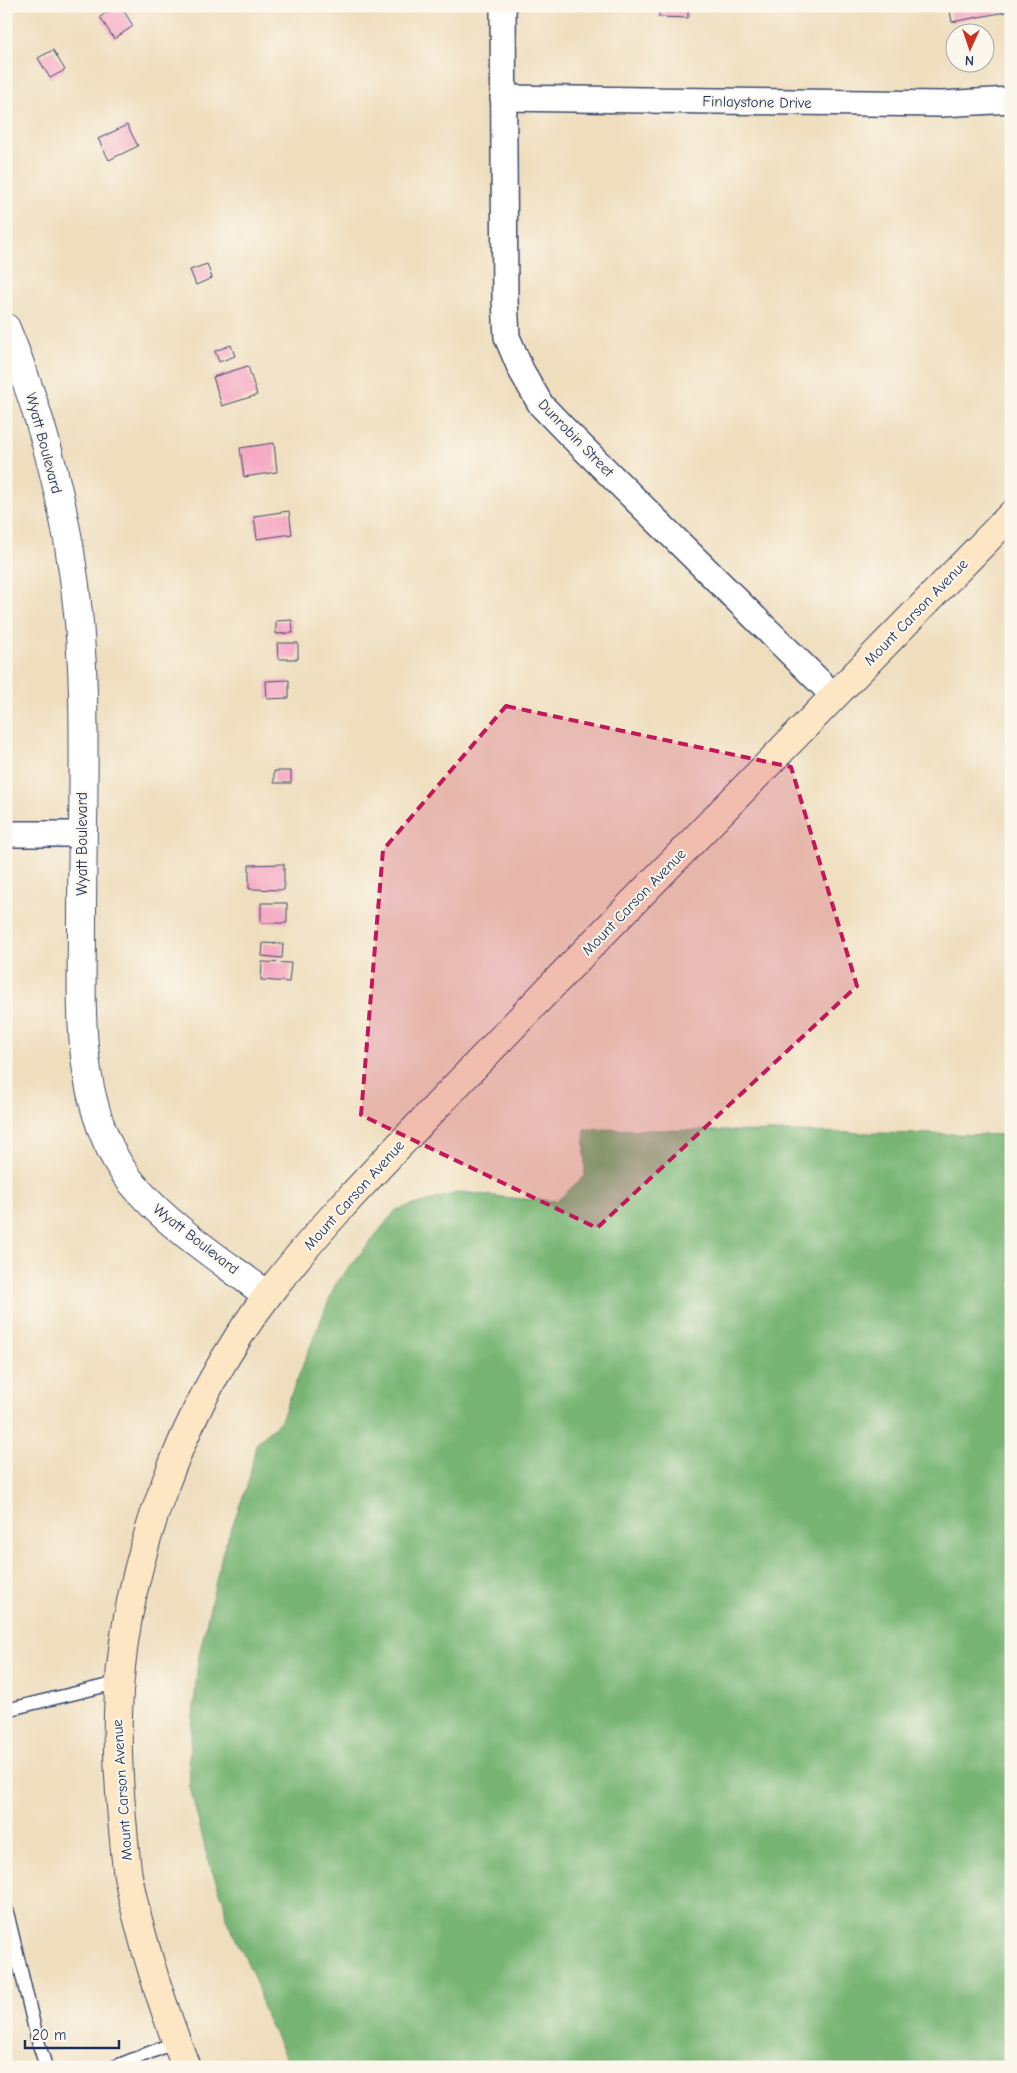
<svg xmlns="http://www.w3.org/2000/svg" width="1017" height="2073" viewBox="0 0 1017 2073" font-family="'Comic Neue',sans-serif">
<style>
.forest{fill:#78b574;stroke:#4a7269}
.building{fill:#f5a8c2}
.lines{fill:none;stroke-linecap:round;stroke-linejoin:round}
.service-casing{stroke:#3b496c;stroke-width:15}
.minor-casing{stroke:#3b496c;stroke-width:28}
.tertiary-casing{stroke:#3b496c;stroke-width:30}
.secondary-casing{stroke:#3b496c;stroke-width:30}
.service{stroke:#fff;stroke-width:12}
.minor{stroke:#fff;stroke-width:25}
.tertiary{stroke:#fff;stroke-width:28}
.secondary{stroke:#fce6c4;stroke-width:28}
.marked{fill:#c2185b;fill-opacity:0.2;stroke:#c2185b;stroke-width:4;stroke-dasharray:10 6;stroke-linejoin:round}
.labels{text-anchor:middle;stroke-width:4;stroke-linejoin:round;paint-order:stroke}
.street-label{font-size:15px;fill:#1b2f5e;stroke:#fbf7ec}
</style>
<rect width="100%" height="100%" fill="#fbf7ec"/>
<filter id="ink" filterUnits="userSpaceOnUse"><feTurbulence type="fractalNoise" baseFrequency=".02" numOctaves="2"/><feDisplacementMap in="SourceGraphic" scale="10" xChannelSelector="R" yChannelSelector="G"/><feConvolveMatrix kernelMatrix="1 2 1 2 8 2 1 2 1" color-interpolation-filters="sRGB"/></filter>
<filter id="wash" filterUnits="userSpaceOnUse"><feTurbulence type="fractalNoise" baseFrequency=".0096" numOctaves="4" result="noise"/><feDisplacementMap in="SourceGraphic" scale="20" xChannelSelector="R" yChannelSelector="G"/><feGaussianBlur stdDeviation="1.12" result="paint"/><feColorMatrix in="noise" values="0 0 0 0 0 0 0 0 0 0 0 0 0 0 0 0 0 1.4 0 .05"/><feComposite in="paint" operator="in"/></filter>
<g filter="url(#wash)">
<rect width="100%" height="100%" fill="#efdebe"/>
<path class="forest" d="M585,1129L1011,1135V2067H290L263,2010L259,1991L251,1970L226,1919L224,1902L208,1860L190,1787L189,1761L198,1660L222,1554L249,1480L256,1444L281,1420L335,1285L396,1210L461,1192L511,1198L557,1201L585,1176Z"/>
<g id="blocks">
<path class="building" d="M117,6H121L133,26L114,39L100,17Z
M659,6H688V18L659,17Z
M733,6H790L789,9L733,8Z
M822,6H861V11L822,10Z
M879,6H936L935,11L879,9Z
M949,6H1011V11L952,22Z
M53,50L65,70L50,78L38,58Z
M127,125L138,146L109,160L98,139Z
M207,264L212,278L196,285L190,270Z
M231,345L235,356L219,362L215,351Z
M248,366L257,395L222,406L213,377Z
M274,443L277,472L244,477L240,448Z
M289,511L292,534L257,539L254,516Z
M292,620L293,633L276,634V621Z
M277,643H298V659H278Z
M289,680V698L267,699L266,681Z
M274,771H291V783H274Z
M284,864V890L249,889V865Z
M261,903H287V923H261Z
M263,943L283,944L282,958L262,956Z
M262,962L291,963L289,982L261,980Z"/>
</g>
</g>
<g filter="url(#ink)">
<use href="#blocks" fill-opacity="0" stroke="#3b496c" stroke-width="1"/>
<g class="lines">
<g class="service-casing">
<path id="service" d="M6,1710L121,1682
M6,1908L37,2038L46,2067
M6,1965L18,1958
M114,2067L176,2042"/>
</g>
<g class="minor-casing">
<path id="minor" d="M503,6L505,300L507,337L521,370L541,405L568,433L834,696
M503,98L941,104L1011,100
M6,834H82"/>
</g>
<g class="tertiary-casing">
<path id="tertiary" d="M6,328C50,435 77,551 82,667C86,751 82,836 82,921C82,1002 75,1090 118,1163C149,1215 219,1258 267,1295"/>
</g>
<g class="secondary-casing">
<path id="secondary" d="M186,2067C162,2005 141,1941 128,1876C125,1857 124,1838 122,1819C119,1785 117,1749 118,1715C121,1571 182,1406 270,1292C314,1234 365,1181 415,1129C465,1076 516,1023 566,971C715,819 863,667 1011,515"/>
</g>
<use href="#service" class="service"/>
<use href="#minor" class="minor"/>
<use href="#tertiary" class="tertiary"/>
<use href="#secondary" class="secondary"/>
</g>
</g>
<path class="marked" d="M506,706L791,767L857,986L597,1228L361,1115L383,850Z"/>
<g class="labels">
<g class="street-label">
<text transform="translate(757 102) rotate(1)" y="5">Finlaystone Drive</text>
<text transform="translate(576 438) rotate(46)" y="5">Dunrobin Street</text>
<text transform="translate(44 443) rotate(75)" y="5">Wyatt Boulevard</text>
<text transform="translate(916 612) rotate(-46)" y="5">Mount Carson Avenue</text>
<text transform="translate(82 844) rotate(-90)" y="5">Wyatt Boulevard</text>
<text transform="translate(634 902) rotate(-46)" y="5">Mount Carson Avenue</text>
<text transform="translate(354 1195) rotate(-48)" y="5">Mount Carson Avenue</text>
<text transform="translate(196 1239) rotate(38)" y="5">Wyatt Boulevard</text>
<text transform="translate(122 1790) rotate(-94)" y="5">Mount Carson Avenue</text>
</g>
</g>
<rect width="1017" height="2073" fill="none" stroke="#fbf7ec" stroke-width="25"/>
<g transform="translate(970 48) rotate(183)"><circle r="24" fill="#fbf7ec" stroke="#a1a7b3"/>
<path d="M0-4L9 19L0 12L-9 19Z" fill="#c8321e"/>
<text y="-8" font-size="14" font-weight="bold" text-anchor="middle" fill="#1b2f5e">N</text>
</g>
<path d="M25 2040v8h94v-8" fill="none" stroke="#1b2f5e" stroke-width="2.5"/>
<text x="32" y="2040" font-size="15" fill="#1b2f5e" stroke="#fbf7ec" stroke-width="4" paint-order="stroke">20 m</text>
</svg>
